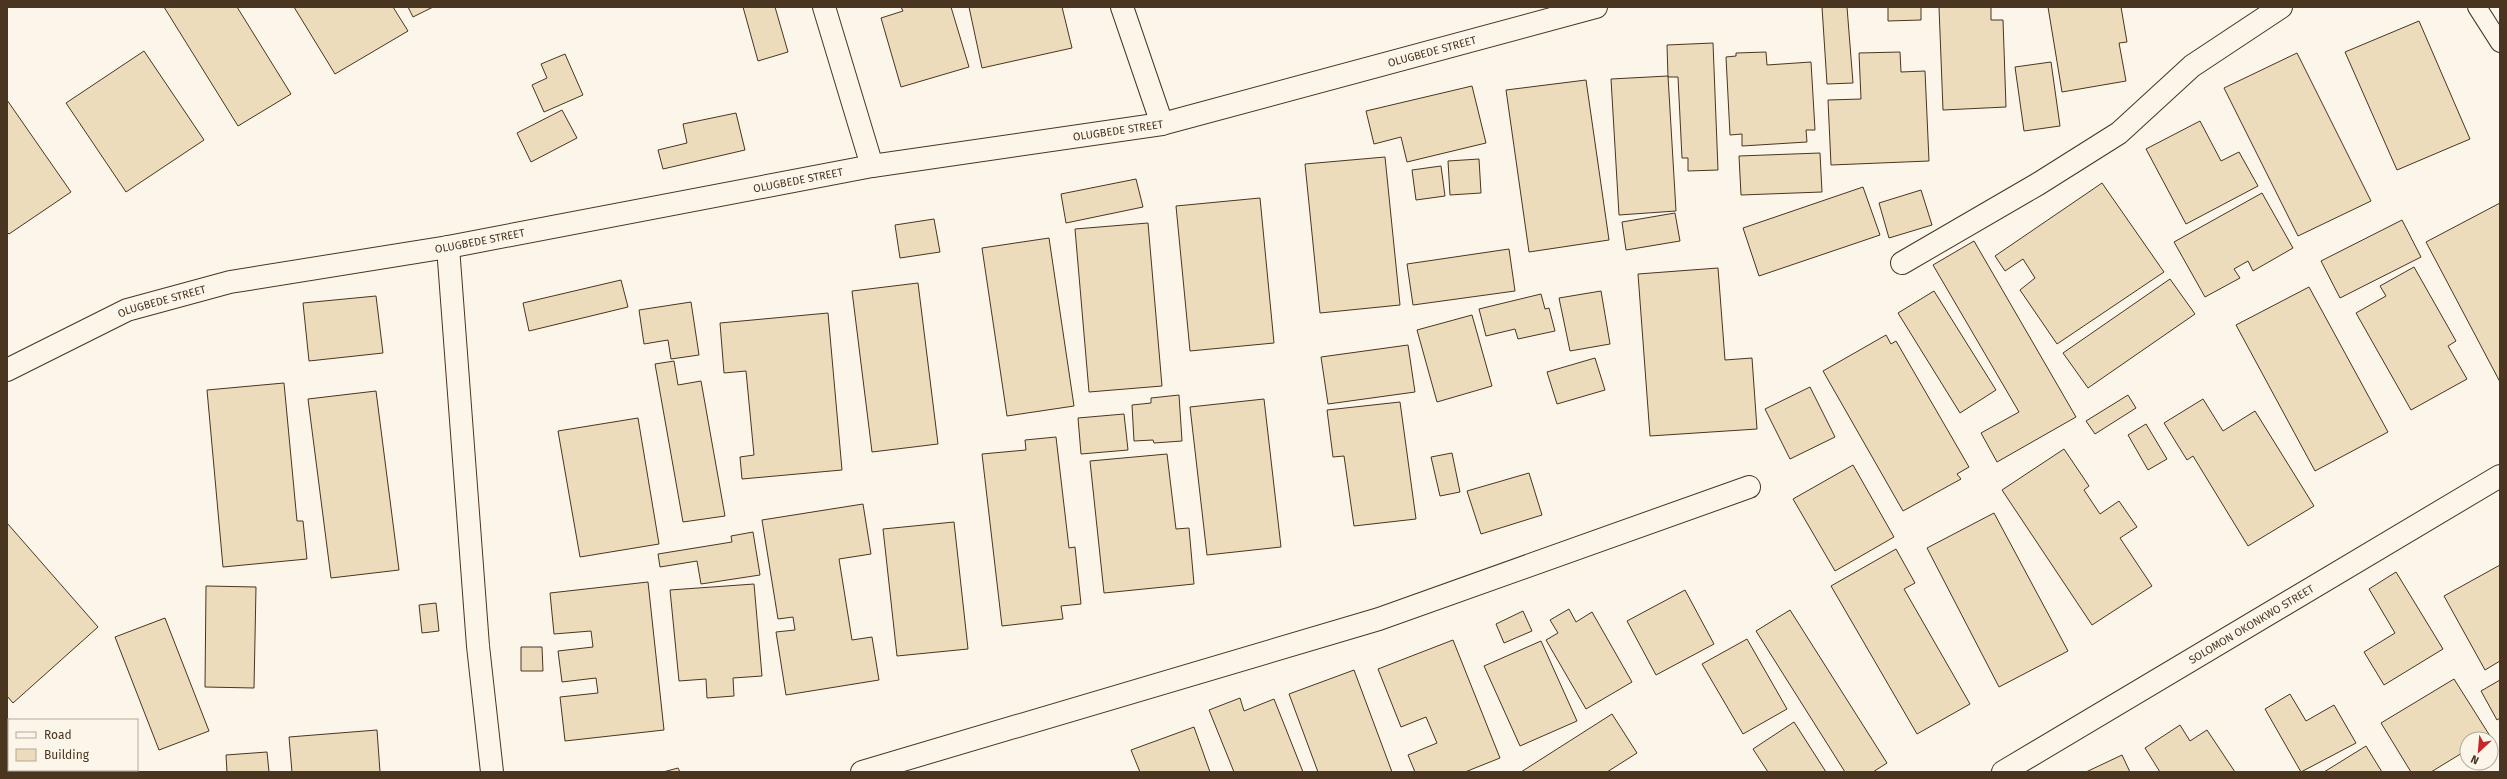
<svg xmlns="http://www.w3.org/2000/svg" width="2507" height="779" viewBox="0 0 2507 779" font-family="'Fira Sans',sans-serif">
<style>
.building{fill:#ecdcbc;stroke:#4a3520}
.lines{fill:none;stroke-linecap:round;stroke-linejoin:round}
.service-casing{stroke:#4a3520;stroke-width:20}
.minor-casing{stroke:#4a3520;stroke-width:24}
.service{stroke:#fbf6e9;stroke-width:18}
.minor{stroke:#fbf6e9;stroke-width:22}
.labels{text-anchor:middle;stroke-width:3;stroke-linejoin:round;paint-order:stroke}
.street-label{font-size:11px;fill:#4a3520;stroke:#fbf6e9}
</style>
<rect width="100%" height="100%" fill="#fbf6e9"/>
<path class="building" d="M164,7H237L291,94L238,126Z
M294,7H393L408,31L335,74Z
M408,7H433L413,17Z
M743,7H775L788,52L758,61Z
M901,7H951L969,67L901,87L881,18L903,11Z
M969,7H1062L1072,48L982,68Z
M1822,7H1847L1853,83L1827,84Z
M1888,7H1921V20L1888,21Z
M1939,7H1991V20H2003L2006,107L1943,110Z
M2048,7H2121L2127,42L2119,43L2126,81L2062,92Z
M2419,21L2470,139L2397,170L2345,52Z
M1713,43L1718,170L1688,171V158H1682L1678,77H1668L1667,45Z
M144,51L204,140L126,192L66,103Z
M1766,52L1767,65L1811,62L1815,130H1806L1807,142L1742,146V134L1730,135L1726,57L1736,56V53Z
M1900,52L1901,72L1925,71L1929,161L1831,165L1828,100L1861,99L1859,53Z
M2297,53L2371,201L2298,236L2224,88Z
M565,54L583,95L544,112L532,85L547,78L541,64Z
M2051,62L2060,126L2024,131L2015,67Z
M1668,76L1676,211L1619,215L1611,79Z
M1586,80L1609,240L1529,252L1506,90Z
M1472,86L1486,143L1407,162L1401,137L1374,144L1366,111Z
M7,100L71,192L9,234L7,232Z
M562,110L577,138L531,162L517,133Z
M736,113L745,150L663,169L658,150L687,143L683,124Z
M2200,121L2221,161L2239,152L2258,186L2186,224L2146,149Z
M1820,153L1822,192L1741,195L1739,156Z
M1385,157L1400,305L1320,313L1305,164Z
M1479,159L1481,193L1450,195L1448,161Z
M1441,166L1445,196L1416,200L1412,170Z
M1136,179L1143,207L1066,223L1061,194Z
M2102,183L2164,272L2057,344L2020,290L2035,278L2023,259L2005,271L1995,256Z
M1863,187L1880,235L1759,276L1743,228Z
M1921,190L1932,225L1889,238L1879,203Z
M2262,193L2293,248L2253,271L2248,261L2234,269L2240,278L2205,297L2174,242Z
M1260,198L1274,343L1190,351L1176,206Z
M2500,203V382L2426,242Z
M1675,213L1680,241L1626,250L1622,222Z
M934,219L940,252L900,258L895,225Z
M2402,220L2421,257L2340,298L2321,261Z
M1148,223L1162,386L1089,392L1075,229Z
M1049,238L1074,406L1007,416L982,248Z
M1974,241L2076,417L1997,462L1981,433L2019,412L1933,265Z
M1509,249L1515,291L1413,305L1407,264Z
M2414,267L2456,341L2448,346L2467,379L2411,410L2356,313L2386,296L2380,286Z
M1718,268L1725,360L1752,358L1757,429L1650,436L1638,274Z
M2170,279L2195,314L2088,388L2063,353Z
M621,280L628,307L529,331L523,303Z
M918,283L938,444L872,452L852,291Z
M2309,287L2388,432L2315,471L2236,325Z
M1601,291L1610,344L1570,351L1559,298Z
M1934,291L1996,390L1960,413L1898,313Z
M1541,294L1545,309L1549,308L1555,331L1518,339L1515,329L1486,336L1479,309Z
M376,296L383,353L309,361L303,303Z
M691,302L699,355L671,359L668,340L644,344L639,310Z
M828,313L842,470L742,479L740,457L754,455L746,371L724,373L720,323Z
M1472,315L1492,386L1437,402L1417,330Z
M1886,335L1891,344L1896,341L1969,467L1957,474L1961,479L1903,511L1823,371Z
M1408,345L1415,392L1328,404L1321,357Z
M1595,358L1605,390L1557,404L1547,372Z
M674,361L678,385L701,381L725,516L683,522L655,364Z
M284,383L297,521H303L307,559L223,567L207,390Z
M1810,387L1835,437L1790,459L1765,409Z
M376,391L399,570L331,578L308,399Z
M1179,395L1182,441L1154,443L1153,440L1134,441L1132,405L1151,403V398Z
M2128,395L2136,408L2095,434L2086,421Z
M1264,399L1281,547L1207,555L1190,407Z
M2203,399L2223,431L2255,411L2314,506L2248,546L2193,456L2187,460L2164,423Z
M1400,402L1416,519L1354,526L1344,456L1333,457L1327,410Z
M1124,414L1128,450L1081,454L1078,418Z
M638,418L659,544L580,557L558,431Z
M2146,424L2167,459L2148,470L2128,435Z
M1056,437L1069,548L1075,547L1081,604L1061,606L1063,619L1002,626L982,454L1026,450L1025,440Z
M2064,449L2089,486L2084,490L2100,514L2119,501L2137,527L2120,538L2152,586L2092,625L2002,490Z
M1452,453L1460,492L1440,496L1431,457Z
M1167,454L1176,529L1189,528L1194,584L1104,593L1090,461Z
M1853,465L1894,537L1835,571L1793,499Z
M1529,473L1542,515L1481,534L1467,491Z
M863,504L871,554L839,559L852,640L872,637L879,680L786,695L776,632L795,630L793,617L778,619L762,520Z
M1994,513L2068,651L1999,687L1927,548Z
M954,522L968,649L897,656L883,529Z
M7,523L98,627L13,703L7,696Z
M753,532L760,575L701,584L697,561L660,567L658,554L732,542L731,536Z
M1896,549L1915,583L1904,589L1970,704L1917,734L1831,586Z
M2500,565V661L2485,670L2444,596Z
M2396,572L2443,649L2384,685L2364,652L2395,633L2369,589Z
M648,582L664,730L565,741L560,697L598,693L596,678L562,682L558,651L593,647L591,631L554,634L550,593Z
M754,584L762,676L733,678L734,696L707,698L706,679L679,681L670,590Z
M206,586L256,587L254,688L205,687Z
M1685,590L1714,644L1656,675L1627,621Z
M436,603L439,631L422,633L419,605Z
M1569,609L1576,622L1592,612L1632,682L1586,709L1546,640L1558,633L1550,620Z
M1790,610L1887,763L1873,772H1845L1756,631Z
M1523,611L1532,631L1504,643L1496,624Z
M165,618L209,731L159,750L115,637Z
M1747,639L1787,709L1743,734L1702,664Z
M1453,640L1500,758L1465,772H1415L1408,755L1437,743L1426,717L1401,727L1378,669Z
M1541,641L1577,721L1520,746L1484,666Z
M521,647H542L543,671H521Z
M1354,670L1392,772H1318L1289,694Z
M2454,679L2490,736L2485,739H2467V750L2431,772H2411L2381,723Z
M2500,680V718L2497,720L2481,691Z
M2290,694L2306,721L2334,705L2356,743L2301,772L2265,709Z
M1240,698L1244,711L1274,699L1303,772H1234L1209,710Z
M1612,714L1637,753L1607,772H1521Z
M1794,722L1826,772H1768L1753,749Z
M2180,725L2190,741L2207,730L2235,772H2160L2145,748Z
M1194,727L1210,772H1140L1131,750Z
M377,730L380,772H292L289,737Z
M2366,746L2382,772H2324Z
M267,752L269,772H227L226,755Z
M2122,755L2130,772H2086Z
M678,768L680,772H663Z
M78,770H135L137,772H80Z"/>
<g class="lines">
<g class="service-casing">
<path id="service" d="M2477,7L2500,43"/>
</g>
<g class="minor-casing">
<g id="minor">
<path d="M824,7L872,166"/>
<path d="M1122,7L1162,124"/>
<path d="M448,247L478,646L492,772"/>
<path d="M1902,263L2038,184L2119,133L2192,66L2281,7"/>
<path id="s1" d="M7,370L127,310L230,282L448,247L872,166L1162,124L1596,7"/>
<path d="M862,772L1379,619L1749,487"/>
<path id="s2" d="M2003,772L2500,476"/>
</g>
</g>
<use href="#service" class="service"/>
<use href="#minor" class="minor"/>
</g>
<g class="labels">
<g class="street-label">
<text dy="4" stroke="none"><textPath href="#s1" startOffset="1466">OLUGBEDE STREET</textPath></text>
<text dy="4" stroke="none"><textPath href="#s1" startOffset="1142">OLUGBEDE STREET</textPath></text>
<text dy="4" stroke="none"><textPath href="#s1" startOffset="818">OLUGBEDE STREET</textPath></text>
<text dy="4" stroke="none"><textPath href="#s1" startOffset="494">OLUGBEDE STREET</textPath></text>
<text dy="4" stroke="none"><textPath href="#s1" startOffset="170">OLUGBEDE STREET</textPath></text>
<text dy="4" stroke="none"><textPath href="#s2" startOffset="289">SOLOMON OKONKWO STREET</textPath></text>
</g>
</g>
<rect width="2507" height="779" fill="none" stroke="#4a3520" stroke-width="16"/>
<rect x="8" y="719" width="130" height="52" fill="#fbf6e9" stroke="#b4a999"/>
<rect x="16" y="732" width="20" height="6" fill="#fbf6e9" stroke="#b4a999"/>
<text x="44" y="739" font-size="12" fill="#4a3520">Road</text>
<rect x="16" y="749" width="20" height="12" fill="#ecdcbc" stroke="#b4a999"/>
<text x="44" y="759" font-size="12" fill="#4a3520">Building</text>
<g transform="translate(2479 751) rotate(206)"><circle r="19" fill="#fbf6e9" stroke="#b4a999"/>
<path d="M0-3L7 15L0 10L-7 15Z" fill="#c62828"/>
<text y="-6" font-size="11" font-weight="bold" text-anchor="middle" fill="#4a3520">N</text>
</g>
</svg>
